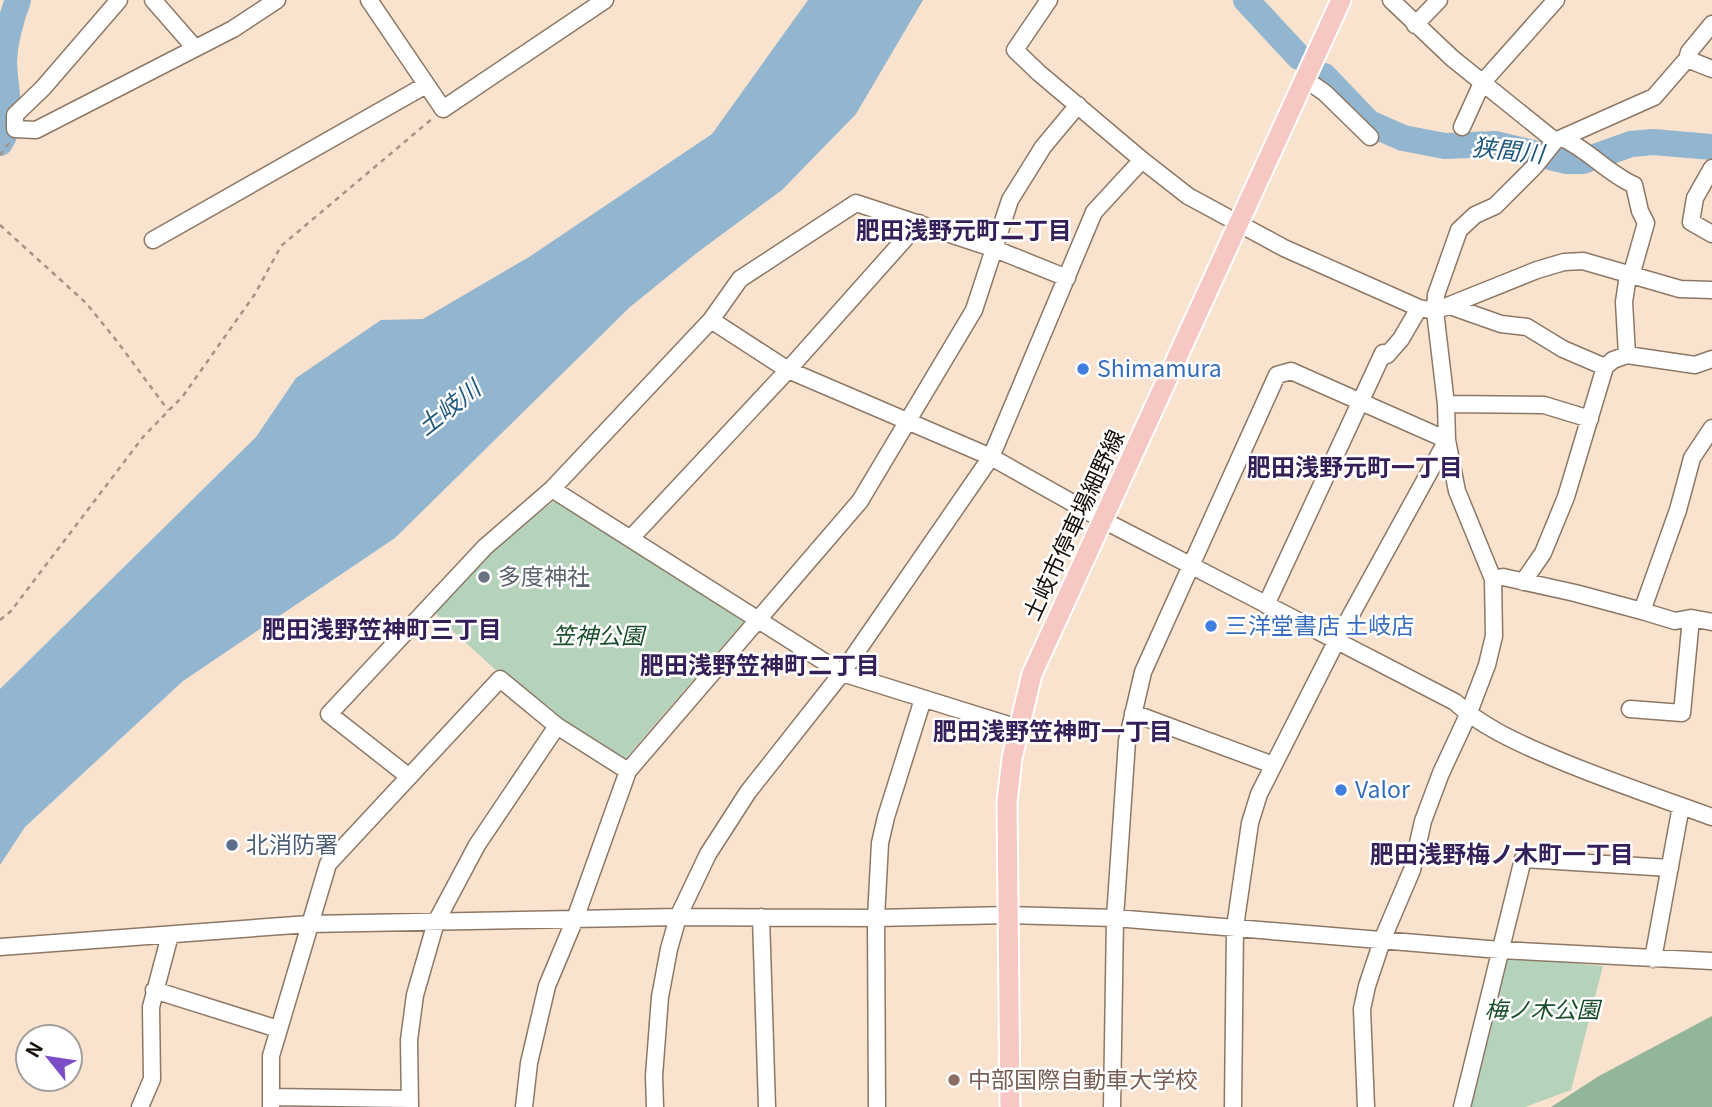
<svg xmlns="http://www.w3.org/2000/svg" width="1712" height="1107" viewBox="0 0 1712 1107" font-family="Georgia,'Noto Sans JP',serif">
<style>
.green{fill:#b5d3bb}
.forest{fill:#93b59a}
.water{fill:#92b6d0}
.lines{fill:none;stroke-linecap:round;stroke-linejoin:round}
.river{stroke:#92b6d0;stroke-width:26}
.minor-casing{stroke:#8d7866;stroke-width:19}
.major-casing{stroke:#fff;stroke-width:23}
.path{stroke:#a59384;stroke-width:2.5;stroke-dasharray:5 5;stroke-linecap:butt}
.minor{stroke:#fff;stroke-width:16}
.major{stroke:#f7c7c4;stroke-width:19}
.shop-dot{fill:#3f7fe0;stroke:#fff;stroke-width:2.5}
.worship-dot{fill:#6b7280;stroke:#fff;stroke-width:2.5}
.service-dot{fill:#5c6f8a;stroke:#fff;stroke-width:2.5}
.education-dot{fill:#8d6e63;stroke:#fff;stroke-width:2.5}
.labels{text-anchor:middle;stroke-width:5;stroke-linejoin:round;paint-order:stroke}
.shop-label{font-size:23px;fill:#366cbe;stroke:#fff;text-anchor:start}
.street-label{font-size:23px;fill:#160f08;stroke:#fff}
.worship-label{font-size:23px;fill:#5b616d;stroke:#fff;text-anchor:start}
.park-label{font-size:23px;font-style:italic;fill:#184e2a;stroke:#fff}
.service-label{font-size:23px;fill:#4e5e75;stroke:#fff;text-anchor:start}
.education-label{font-size:23px;fill:#785e54;stroke:#fff;text-anchor:start}
.water-label{font-size:24px;font-style:italic;fill:#20597e;stroke:#fff}
.neighbourhood-label{font-size:24px;font-weight:bold;fill:#351f59;stroke:#fff}
</style>
<rect width="100%" height="100%" fill="#f9e2ce"/>
<path class="green" d="M558,498L746,619L619,766L539,709L446,625L433,610L490,550Z
M1504,957L1603,966L1571,1090L1525,1107H1468Z"/>
<path class="forest" d="M1712,1016V1107H1551L1599,1076Z"/>
<path class="water" d="M808,0H923L856,114L782,190L698,252L630,307L395,538L183,681L25,827L0,865V689L256,437L296,378L381,320L423,319L529,257L712,134Z"/>
<g class="lines">
<path class="river" d="M1246,0L1299,57
M1324,76L1369,123L1403,138L1445,146L1495,144L1567,161H1583L1631,144L1653,142L1712,147
M0,143C15,121 4,86 4,60C5,40 11,19 18,0"/>
<g class="minor-casing">
<path id="minor" d="M119,0L43,88L15,115V129L36,130L233,29L277,0
M153,0L195,48
M369,0L443,109L605,0
M1049,0L1015,50L1039,73L1142,160L1188,196L1284,248L1419,308L1435,311L1537,270L1564,262L1583,261L1680,289L1712,290
M1415,25L1439,0
M1687,59L1689,52L1712,24
M1305,79L1325,93L1370,137
M1462,127L1482,83L1556,0
M1562,138C1589,150 1607,173 1634,185L1640,211L1646,223L1631,276
M1555,141L1654,97L1687,59L1712,69
M1712,168L1695,198L1691,222L1712,234
M153,240L426,85
M1450,306L1501,324L1527,327L1563,349L1605,367L1613,360L1627,355L1695,365L1712,359
M711,320L788,370L991,457L1103,520L1455,702C1481,726 1516,742 1549,756C1602,779 1657,797 1712,817
M1627,355L1624,302L1628,275
M1446,404L1544,405L1590,419
M552,489L842,673L1018,728
M631,538L788,370L919,223
M1493,579L1503,577L1575,593L1642,611L1678,510L1692,458L1712,428
M1523,582L1543,553L1566,497L1605,367
M1266,605L1383,353L1387,355L1401,339L1419,308
M1642,611L1675,621L1691,618L1712,622
M1630,709L1682,713L1691,618
M1133,713L1273,765
M408,776L329,714L485,547L552,489L711,320L740,279L856,203L995,249L1067,278
M761,917L767,1107
M0,947L309,924L678,917L876,918L1009,915L1115,918L1500,950L1712,961
M1653,959L1681,806
M154,990L278,1029
M271,1097L409,1099
M140,1107L152,1079L151,1007L170,935
M271,1107V1056L328,864L500,679L557,726L628,771
M410,1107L409,1040L415,995L436,922L477,845L557,726
M524,1107L529,1063L547,986L575,919L628,771L860,501L974,310L1010,200L1043,147L1078,105
M655,1107L654,1076L660,997L669,949L678,917L708,854L748,792L842,673L991,457L1094,212L1142,160
M877,1107L876,918L880,843L886,817L923,699
M1112,1107L1115,918L1127,741L1143,672L1277,375L1291,371L1447,440L1336,642L1259,794L1250,823L1235,927L1233,1107
M1366,1107L1362,1009L1367,986L1383,938L1412,870L1423,821L1441,773L1468,715L1487,665L1494,636L1493,579L1457,491L1447,440L1446,404L1435,311L1436,295L1459,230L1475,215L1495,206L1535,166L1555,141L1452,58L1391,0
M1462,1107L1523,859L1670,868"/>
</g>
<g class="major-casing">
<path id="major" d="M1010,1107L1007,802L1012,758L1032,674L1341,0"/>
</g>
<path class="path" d="M0,155L10,142
M0,225L86,303L116,340L168,410
M0,620L11,611L143,437L183,396L255,294L281,246L433,118"/>
<use href="#minor" class="minor"/>
<use href="#major" class="major"/>
</g>
<g class="shop-dot">
<circle cx="1083" cy="369" r="7"/>
<circle cx="1211" cy="626" r="7"/>
<circle cx="1341" cy="790" r="7"/>
</g>
<circle class="worship-dot" cx="484" cy="577" r="7"/>
<circle class="service-dot" cx="232" cy="845" r="7"/>
<circle class="education-dot" cx="954" cy="1080" r="7"/>
<g class="labels">
<g class="shop-label">
<text x="1097" y="377">Shimamura</text>
<text x="1225" y="634">三洋堂書店 土岐店</text>
<text x="1355" y="798">Valor</text>
</g>
<g class="street-label">
<text transform="translate(1074 525) rotate(-65)" y="8">土岐市停車場細野線</text>
</g>
<g class="worship-label">
<text x="498" y="585">多度神社</text>
</g>
<g class="park-label">
<text x="598" y="644">笠神公園</text>
<text x="1542" y="1018">梅ノ木公園</text>
</g>
<g class="service-label">
<text x="246" y="853">北消防署</text>
</g>
<g class="education-label">
<text x="968" y="1088">中部国際自動車大学校</text>
</g>
<g class="water-label">
<text transform="translate(1508 151) rotate(6)" y="8">狭間川</text>
<text transform="translate(449 408) rotate(-38)" y="8">土岐川</text>
</g>
<g class="neighbourhood-label">
<text x="964" y="239">肥田浅野元町二丁目</text>
<text x="1355" y="476">肥田浅野元町一丁目</text>
<text x="382" y="638">肥田浅野笠神町三丁目</text>
<text x="760" y="674">肥田浅野笠神町二丁目</text>
<text x="1053" y="740">肥田浅野笠神町一丁目</text>
<text x="1502" y="863">肥田浅野梅ノ木町一丁目</text>
</g>
</g>
<g transform="translate(49 1058) rotate(300)"><circle r="33" fill="#ffffff" stroke="#a29f9c" stroke-width="2"/>
<path d="M0-5L12 26L0 18L-12 26Z" fill="#7c4ec6"/>
<text y="-10" font-size="19" font-weight="bold" text-anchor="middle" fill="#160f08">N</text>
</g>
</svg>
